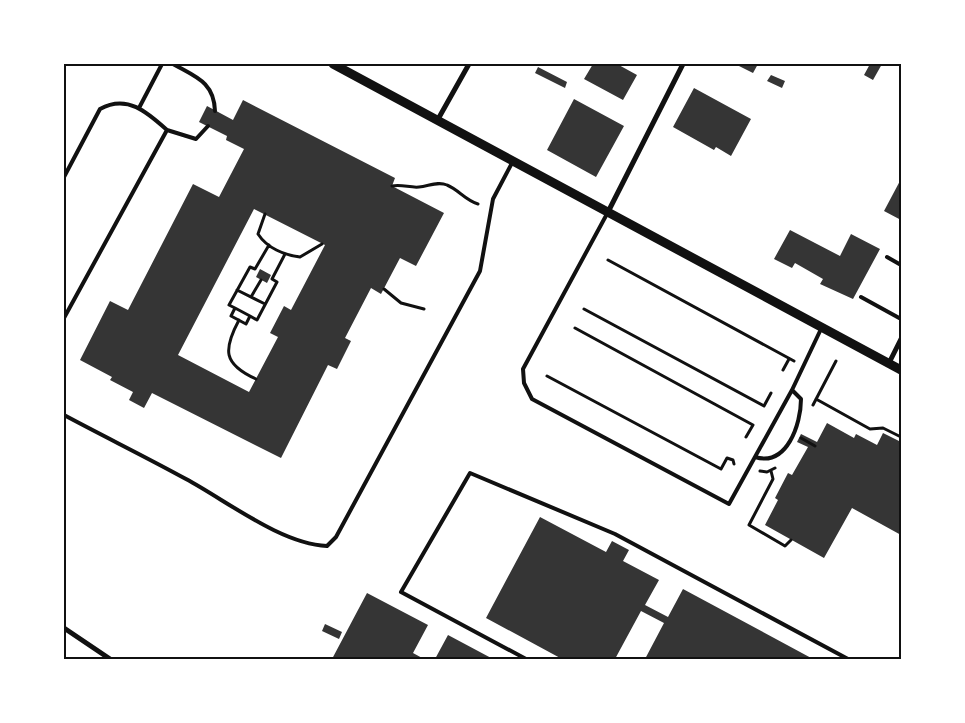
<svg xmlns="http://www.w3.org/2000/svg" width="965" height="723" viewBox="0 0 965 723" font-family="'Varela Round',sans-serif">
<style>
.building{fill:#353535;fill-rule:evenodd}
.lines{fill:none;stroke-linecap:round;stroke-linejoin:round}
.path{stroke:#111;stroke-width:3}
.service{stroke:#111;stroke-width:4}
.minor{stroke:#111;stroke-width:5}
.tertiary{stroke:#111;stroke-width:9}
.neatline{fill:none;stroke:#111;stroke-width:2}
</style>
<rect width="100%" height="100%" fill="#fff"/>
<path class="building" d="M593,64H617L637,75L623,100L584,79Z
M735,64H758L753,73Z
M870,64H882L873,80L864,75Z
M538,67L567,82L565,88L535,73Z
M771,75L785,81L782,88L767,81Z
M694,88L751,119L731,156L716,147L714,150L673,127Z
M574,99L624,126L596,177L547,150Z
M243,100L395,178L392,186L444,213L416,266L400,258L381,294L371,288L345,338L351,341L337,369L328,365L281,458L152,393L144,408L129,400L133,392L110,380L112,377L80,360L110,301L128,310L193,184L219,197L244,149L226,140L227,136L199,122L207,106L233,120ZM254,209L325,245L291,310L284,306L270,333L278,337L249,392L178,355Z
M901,179V220L884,211Z
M790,230L840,256L851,234L880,249L853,299L820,284L823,279L795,263L792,268L774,259Z
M260,269L271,275L267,283L256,277Z
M827,423L854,438L856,434L877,445L883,433L901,442V535L852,508L824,558L765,525L778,500L775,498L788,473L792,475L808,447L797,442L801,434L817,442Z
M540,517L606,552L612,541L629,550L623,561L659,580L645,605L668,617L683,589L813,659H645L664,623L641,611L615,659H562L486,618Z
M367,593L428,625L413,653L424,659H332Z
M325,624L342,632L339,639L322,631Z
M448,635L493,659H435Z"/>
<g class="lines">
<path class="path" d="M392,186C402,184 410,188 419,187C429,186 438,181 447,185C459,190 465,200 478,204
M265,214L258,234C267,248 284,255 300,257L322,244
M269,245L255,269L250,267L229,305L235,308L231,316L246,324L250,316L257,320L277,282L272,279L285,254
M608,260L794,361
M384,289L401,303L424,309
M237,290L265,304
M251,297L261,280
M235,308L250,316
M584,309L764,406L771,393
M239,320C223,350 223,364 256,379
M575,328L753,425L746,437
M783,370L789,359
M547,376L721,469L727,458L733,460L734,464
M816,399L870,429L883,428L901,437
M813,405L836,361
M801,438L815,446
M760,471L767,472L775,468
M771,471L773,479L749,525L785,546L791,540"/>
<path class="service" d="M173,64C196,77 214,82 215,111
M139,108L162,64
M167,130L196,139L208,126
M64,177L100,109C127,94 147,112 167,130L64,318
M608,212L523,369L524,383L532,399L729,504L792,390L821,329
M887,257L901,265
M861,297L901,319
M64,415C105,437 146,457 186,479C227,501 281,544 327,546L336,537L480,271L493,199L513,161
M755,457C787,467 801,424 801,399L792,390
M526,659L401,592L470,473L615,534L848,659"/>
<path class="minor" d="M437,121L469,64
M608,212L683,64
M889,363L901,339
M64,628L110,659"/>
<path class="tertiary" d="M333,64L901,370"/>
</g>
<rect width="965" height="723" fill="none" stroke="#ffffff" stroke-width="130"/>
<rect x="65" y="65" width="835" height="593" class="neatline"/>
</svg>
